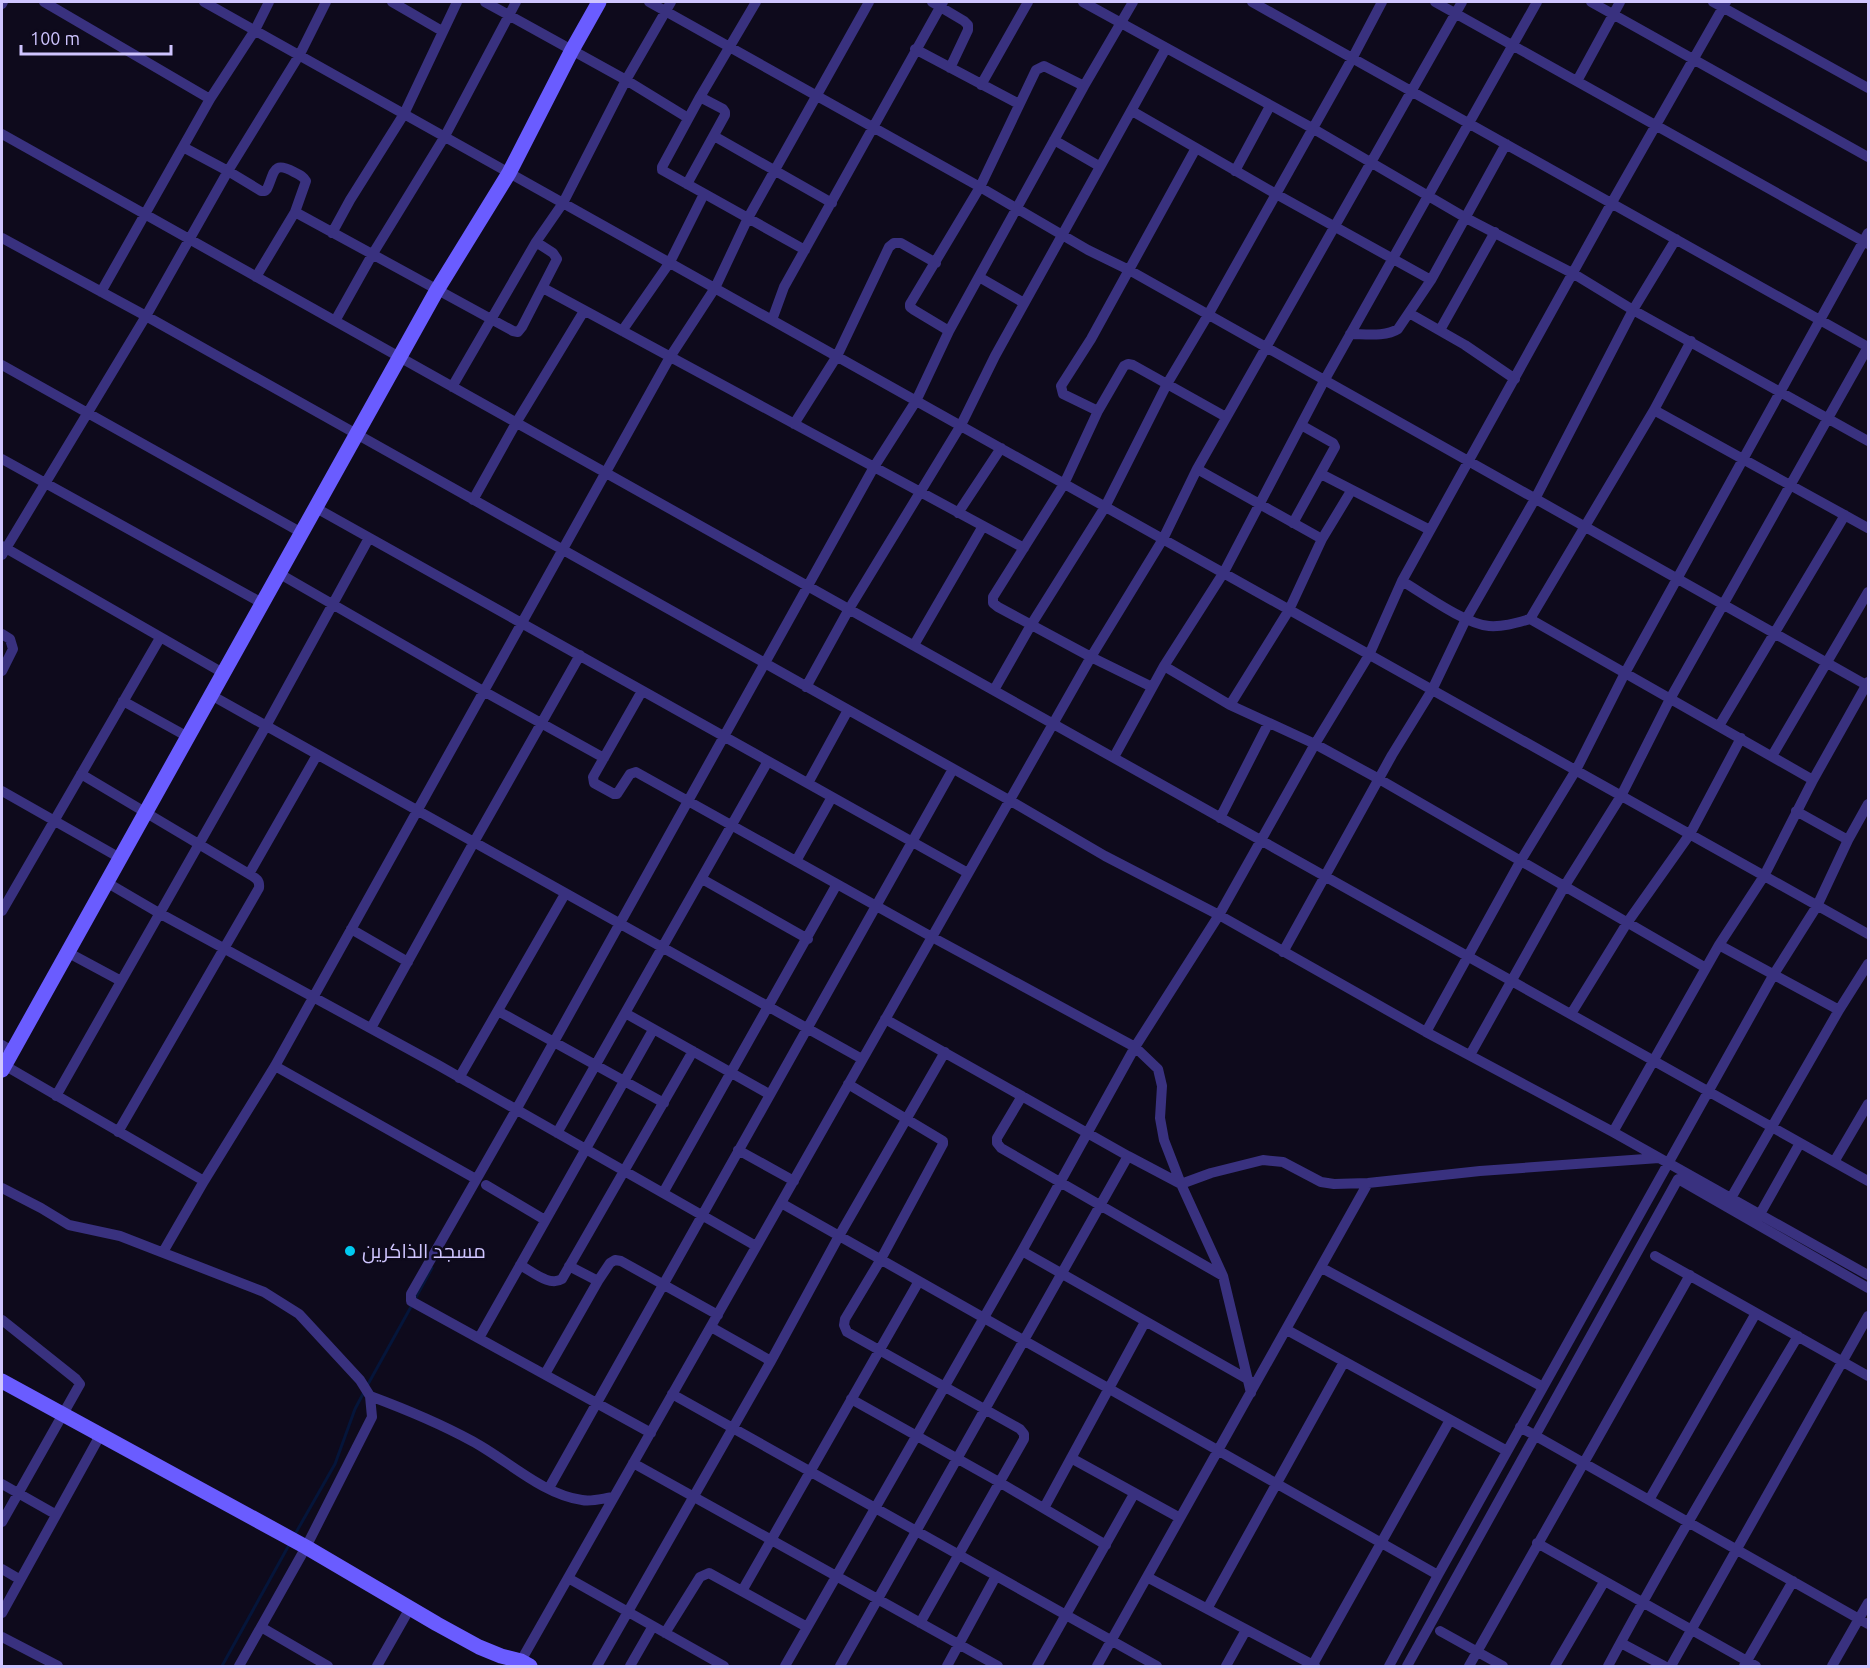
<svg xmlns="http://www.w3.org/2000/svg" width="1870" height="1668" viewBox="0 0 1870 1668" font-family="Ubuntu,Cairo,sans-serif">
<style>
.lines{fill:none;stroke-linecap:round;stroke-linejoin:round}
.stream{stroke:#05153a;stroke-width:3}
.street{stroke:#39317f;stroke-width:10}
.secondary{stroke:#6a5cff;stroke-width:15}
.poi-dot{fill:#00caf0;stroke:#0e0a1c;stroke-width:2}
.labels{text-anchor:middle;stroke-width:5;stroke-linejoin:round;paint-order:stroke}
.poi-label{font-size:20px;fill:#cfc5ff;stroke:#0e0a1c;text-anchor:start}
</style>
<rect width="100%" height="100%" fill="#0e0a1c"/>
<g class="lines">
<path class="stream" d="M415,1299L432,1268
M367,1386L412,1305
M294,1536L335,1464L355,1409L364,1392
M222,1666L289,1545"/>
<path class="street" d="M44,2L210,99
M204,2L1868,934
M392,2L442,31
M485,2L626,80L688,118
M649,2L980,187L1088,250L1129,270L1868,686
M756,2L700,97L662,167V170L805,250
M932,2L964,21L968,25V30L950,68
M1083,2L1312,128L1466,218L1574,274L1633,310L1868,441
M1252,2L1868,347
M1435,2L1868,244
M1591,2L1868,157
M1713,2L1868,88
M2,4L3,2
M915,49L1019,104
M1577,81L1620,2
M981,85L1028,2
M1132,111L1276,194L1431,280
M2,134L1868,1181
M714,136L832,203
M1054,140L1099,166
M183,147L228,171L261,191H265L267,189C275,171 273,161 294,172C300,175 303,176 306,181L295,212L256,277
M1235,171L1270,106
M687,184L725,115V112L723,109L700,97
M295,212L513,331L518,332L522,327L557,259L553,253L536,242
M332,233L350,200L404,114L457,2
M2,238L146,316L1009,800L1105,856L1219,915L1426,1032L1613,1132L1868,1275
M979,277L1024,303
M543,288L1024,548
M101,292L210,99L255,30L269,2
M1409,313L1465,345L1515,379
M772,320L784,287L943,2
M335,321L372,255L445,136L516,2
M1440,330L1495,232
M622,331L670,262L704,194
M949,331L914,310L910,307V304L980,187L1036,70L1044,66L1084,86
M1350,334C1365,334 1386,337 1398,329L1431,280L1506,144
M2,365L302,533
M452,387L536,242L563,203L626,80L671,2
M1654,410L1868,528
M1098,411L1063,394L1061,386L1091,339L1196,148
M794,424L837,356L889,247L894,243H901L936,263
M2,459L262,603
M1197,469L1322,539
M1321,474L1430,530
M473,500L516,423L584,311
M316,508L968,873
M958,513L1001,448
M1293,523L1335,447L1333,443L1301,425
M2,546L223,673
M2,555L146,316L228,171L300,54L326,2
M280,574L485,692L604,758
M1402,581C1424,594 1465,624 1489,626C1503,627 1516,623 1530,619L1654,410L1691,341
M1530,619L1813,780
M2,634L10,639L13,649L2,671
M914,645L983,526
M1164,666L1230,705L1315,744L1379,779L1706,968
M806,687L849,609L961,425L995,356L1166,48
M1152,687L1091,657L998,607L993,603V597L1064,484L1098,411L1124,366L1128,364L1133,365L1226,417
M994,690L1031,625L1105,507L1167,384L1208,315L1353,57L1382,2
M642,691L593,777L594,783L614,794H617L630,774L636,772L932,937L1135,1047L1158,1069L1162,1086L1160,1118L1164,1140L1181,1184L1223,1276L1251,1393
M211,695L862,1059
M123,701L188,737
M1230,705L1289,610L1322,539L1351,491
M1719,726L1845,515
M1772,756L1868,592
M1114,757L1164,666L1224,572L1324,381L1537,2
M81,774L249,874C256,878 260,880 259,888L118,1132
M808,783L848,710
M2,791L120,858
M1796,811L1848,840
M1220,818L1268,724
M796,861L832,797
M249,874L317,755
M702,879L808,939
M106,882L159,913L438,1065L756,1246
M2,911L160,638
M351,929L408,962
M1719,945L1839,1010
M67,952L121,981
M1283,952L1392,755L1432,690L1466,619L1535,499L1633,310L1676,239
M498,1011L664,1103
M625,1013L769,1094
M1571,1014L1627,923L1690,834L1741,738
M885,1019L1128,1156L1181,1184L1211,1173L1263,1160L1283,1162L1321,1182L1334,1184L1368,1183L1480,1171L1659,1158
M371,1028L474,842L580,655
M1426,1032L1520,862L1576,770L1625,673L1868,233
M2,1045L12,1051
M1470,1055L1564,887L1621,796L1670,699L1868,347
M4,1065L204,1181
M275,1066L476,1179
M459,1078L565,894
M848,1084L943,1141V1144L881,1259L845,1319L844,1325L847,1332L1020,1429L1024,1434V1439L920,1623
M56,1096L266,726L369,538
M1022,1096L997,1138V1143L1001,1148L1223,1276
M1613,1132L1719,945L1764,876L1813,780L1868,682
M557,1133L768,761
M738,1150L794,1181
M1834,1162L1868,1104
M486,1185L545,1220
M2,1188L41,1208L69,1225L120,1236L264,1292L299,1314L360,1380L370,1396L372,1417L306,1547L239,1666
M663,1193L837,884
M1731,1198L1839,1010L1868,964
M781,1203L1438,1575
M1760,1214L1800,1143
M1022,1251L1249,1380
M163,1252L204,1181L275,1066L670,357L715,288L748,218L869,2
M1655,1256L1868,1376
M520,1265C532,1271 549,1287 562,1279L693,1051
M569,1266L598,1281
M1322,1268L1543,1387
M2,1320L76,1379L80,1384L2,1522
M711,1327L771,1361
M1287,1330L1507,1451
M479,1338L653,1030
M545,1374L598,1281L610,1263L615,1260L621,1261L718,1315
M672,1394L1157,1666
M370,1396C405,1409 439,1423 472,1441C506,1459 543,1495 582,1500C592,1502 604,1498 614,1497
M851,1399L999,1482L1106,1545
M1520,1427L1868,1624
M651,1433L411,1301V1294L516,1110L874,467L916,401L949,331L1084,86L1133,2
M1071,1458L1180,1518
M633,1463L998,1666
M2,1484L55,1514
M549,1488L953,769
M1649,1500L1756,1313
M1044,1508L1145,1322
M1537,1543L1756,1666
M2,1569L19,1579
M1147,1577L1315,1666
M568,1578L724,1666
M742,1591L919,1281
M1207,1609L1344,1362
M2,1613L97,1441V1436L94,1431
M261,1627L328,1666
M1440,1631L1503,1666
M665,1633L700,1577L709,1573L807,1627
M2,1637L58,1666
M1621,1643L1664,1666
M377,1666L410,1608
M518,1666L1091,657L1163,539L1197,469L1462,2
M597,1666L771,1361L839,1236L945,1052
M630,1666L653,1626
M785,1666L1022,1251L1135,1047L1219,915L1315,744L1369,655L1402,581L1611,204L1726,2
M840,1666L1128,1156
M947,1666L996,1576
M1037,1666L1134,1494
M1097,1666L1368,1183
M1226,1666L1246,1630
M1312,1666L1450,1420
M1389,1666L1438,1575L1774,974L1817,906L1848,840L1868,804
M1407,1666L1678,1179L1868,1288
M1469,1666L1690,1275
M1555,1666L1604,1582
M1608,1666C1668,1554 1733,1445 1798,1336
M1671,1666L1868,1316
M1744,1666L1793,1581
M1832,1666L1868,1603"/>
<path class="secondary" d="M2,1070L437,290L509,173L572,50L599,2
M2,1381L306,1547L437,1624L479,1647L501,1656L521,1661L530,1666"/>
</g>
<circle class="poi-dot" cx="350" cy="1251" r="6"/>
<g class="labels">
<g class="poi-label">
<text x="362" y="1258">مسجد الذاكرين</text>
</g>
</g>
<rect width="1870" height="1668" fill="none" stroke="#cfc5ff" stroke-width="6"/>
<path d="M21 45v9h150v-9" fill="none" stroke="#cfc5ff" stroke-width="3"/>
<text x="30" y="45" font-size="18" fill="#cfc5ff" stroke="#0e0a1c" stroke-width="4.5" paint-order="stroke">100 m</text>
</svg>
